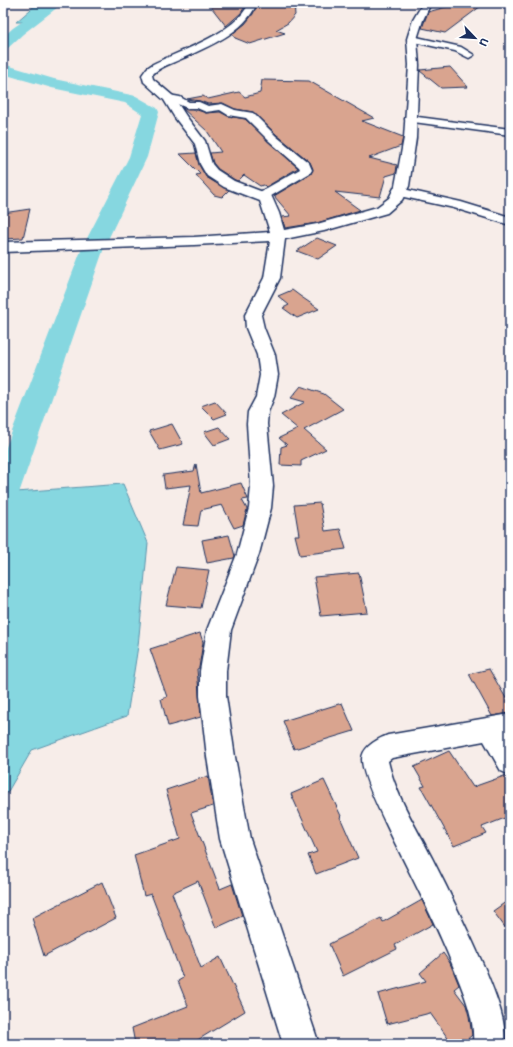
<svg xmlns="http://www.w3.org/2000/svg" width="513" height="1047" viewBox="0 0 513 1047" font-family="Mali,sans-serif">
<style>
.water{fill:#86d7e0;stroke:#5b94ac}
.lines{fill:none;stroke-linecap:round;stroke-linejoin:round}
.river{fill:#86d7e0;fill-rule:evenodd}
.building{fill:#d9a48f;stroke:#1b2f5e}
.minor-casing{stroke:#1b2f5e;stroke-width:3}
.tertiary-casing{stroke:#1b2f5e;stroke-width:3}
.minor{fill:#fff;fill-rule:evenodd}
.tertiary{fill:#fff;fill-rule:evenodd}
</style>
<rect width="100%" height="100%" fill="#f7ede9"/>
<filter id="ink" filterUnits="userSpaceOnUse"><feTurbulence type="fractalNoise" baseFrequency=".025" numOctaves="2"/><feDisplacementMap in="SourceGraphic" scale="8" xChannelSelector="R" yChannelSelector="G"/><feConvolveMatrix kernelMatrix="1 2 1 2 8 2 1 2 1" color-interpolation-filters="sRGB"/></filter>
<g filter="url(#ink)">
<path class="water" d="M38,3H63L34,22H16Z
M123,484L148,543L138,646L127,716L32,750L3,800V493Z"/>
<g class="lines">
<path class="river" d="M49,3H63L23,34L8,48L3,49V37L13,28Z
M3,64L54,79L136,96L157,108L159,112L147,157L104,248L19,493L15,501L4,504L3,455L82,248L129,157L142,114L125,103L52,88L3,74Z"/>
</g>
<path class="building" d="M208,3H247L241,13L226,26Z
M258,3H294L295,15L288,23L276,30L285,33L250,44L235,38L232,34L245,24L253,14Z
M460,3H485L445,33L422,28L428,12Z
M450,67L468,87L441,88L420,71V70Z
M262,80L309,81L374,118L362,121L403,137L401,146L369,158L397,165L396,173L386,176L380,197L335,192L360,210L317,223L285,228L282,217L291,216L274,196L311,174L313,169L310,162L277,135L253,112L235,109L223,103L208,104L200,101L187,99L203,96L208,99L239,92L245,97L260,93Z
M182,108L187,110H197L206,113L220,112L228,116L245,119L298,168L266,187L264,185L260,186L244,175L238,181L235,180L218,169L213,163L210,153L221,152L207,131Z
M196,153L199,165L206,177L229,190L222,197L214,195L196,175L200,174L180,154Z
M30,209L23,238L3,239V213Z
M317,238L337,246L318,259L297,251Z
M292,290L300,296L319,309L297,318L283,308L289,305L278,296Z
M301,386L324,394L343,409L304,430L326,449L301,461V466L280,465L281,447L287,445L279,438L298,429L281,415L305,402L291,398Z
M215,401L227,414L214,419L201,406Z
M172,424L183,444L160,450L149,431Z
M219,427L230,439L214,445L204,432Z
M196,464L201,493L241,483L248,499L242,500L247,509L243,525L234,528L222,505L201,510L198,526L183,525L191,485L165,488L163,475L194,471Z
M320,503L325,531L340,529L346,549L300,555L295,535H299L294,505Z
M229,535L235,556L234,558L207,563L202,540Z
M176,567L209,570L201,608L166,605Z
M359,573L367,612L321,616L314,577Z
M200,633L203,642L199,668L197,669L201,717L168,726L161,699L167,697L150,649Z
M489,669L510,705V713L492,716L469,674Z
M342,703L354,731L294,749L283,721Z
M449,751L473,787L507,775L510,776V816L482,827L486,833L454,846L421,787L425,786L414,767Z
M208,776L213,806L191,813L220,889L232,884L242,916L216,928L198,881L172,893L201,968L220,957L245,1011L191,1044H135L132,1028L188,1006L178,981L183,978L151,894L144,896L134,855L180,839L166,790Z
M324,780L341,816L340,817L358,858L316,874L308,855L317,852L291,794Z
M102,882L116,918L44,956L32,918Z
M510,899V934L493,911Z
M422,900L433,924L395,945L397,949L343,976L329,944L381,918L383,922Z
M443,953L450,963L459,985L454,989L466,1005L469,1016L472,1035L462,1044H452L430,1013L387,1024L378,994L426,981L420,973Z"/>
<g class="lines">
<g class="minor-casing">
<path id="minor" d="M412,36L461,47L474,55L469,58L455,51L409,41L408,39L409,37Z
M169,95L180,97L189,102H199L208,106L222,104L235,110L253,113L276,136L309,163L312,170L310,173L266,199H258L256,196L258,193L300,169L299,167L268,140L246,118L228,115L220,110L206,112L197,108H187L173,102L165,100L164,98L165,96Z
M410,116L510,129V135L406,121L405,119L406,117Z
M399,188L461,202L510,217V225L454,208L395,195L393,192L395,189Z
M510,714V736H508L510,740V775L501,771L484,741L392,758L388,761C396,796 416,827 432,858C451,895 469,933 486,971C495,994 506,1018 505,1044H473C475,1018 464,994 455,971C435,920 408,871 385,822C378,807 362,775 362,759C363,746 378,739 388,735Z"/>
</g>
<g class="tertiary-casing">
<path id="tertiary" d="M249,3H257C245,33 207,47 179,60C170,64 159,67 152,75L153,79L173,96L186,116L205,141L212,164L217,170L234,181L271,195L279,213L284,230L317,224L377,207L389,198L395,186L404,138L409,65L407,39L413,20L423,3H431L423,20L417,39L419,65L416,138L409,186L402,200L387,213L324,231L285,239L280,278L261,315L264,328L275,355L278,375L274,397L268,412L267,424L273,486L271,508L259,554L231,630L226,671V696L235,757L250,839L319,1044H283L220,839L207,757L200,696V671L207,630L237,554L249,508L251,486L247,424L248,412L256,397L260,375L257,355L246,328L245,315L264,278L270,241L194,245L3,252V242L194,237L270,232L260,201L224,187L207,176L200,164L195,144L175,118L164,100L144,82L142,75L147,68L153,64C182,50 236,33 249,3Z"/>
</g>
<use href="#minor" class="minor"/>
<use href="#tertiary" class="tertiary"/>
</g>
</g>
<rect width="513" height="1047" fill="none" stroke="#fff" stroke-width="16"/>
<rect x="8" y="8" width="497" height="1031" fill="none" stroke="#1b2f5e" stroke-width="1.5" filter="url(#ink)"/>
<g transform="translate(475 38) rotate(115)" stroke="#ffffff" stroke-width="3" paint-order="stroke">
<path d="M0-3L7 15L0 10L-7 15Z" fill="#1b2f5e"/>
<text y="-6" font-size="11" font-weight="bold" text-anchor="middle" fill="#1b2f5e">U</text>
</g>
</svg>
